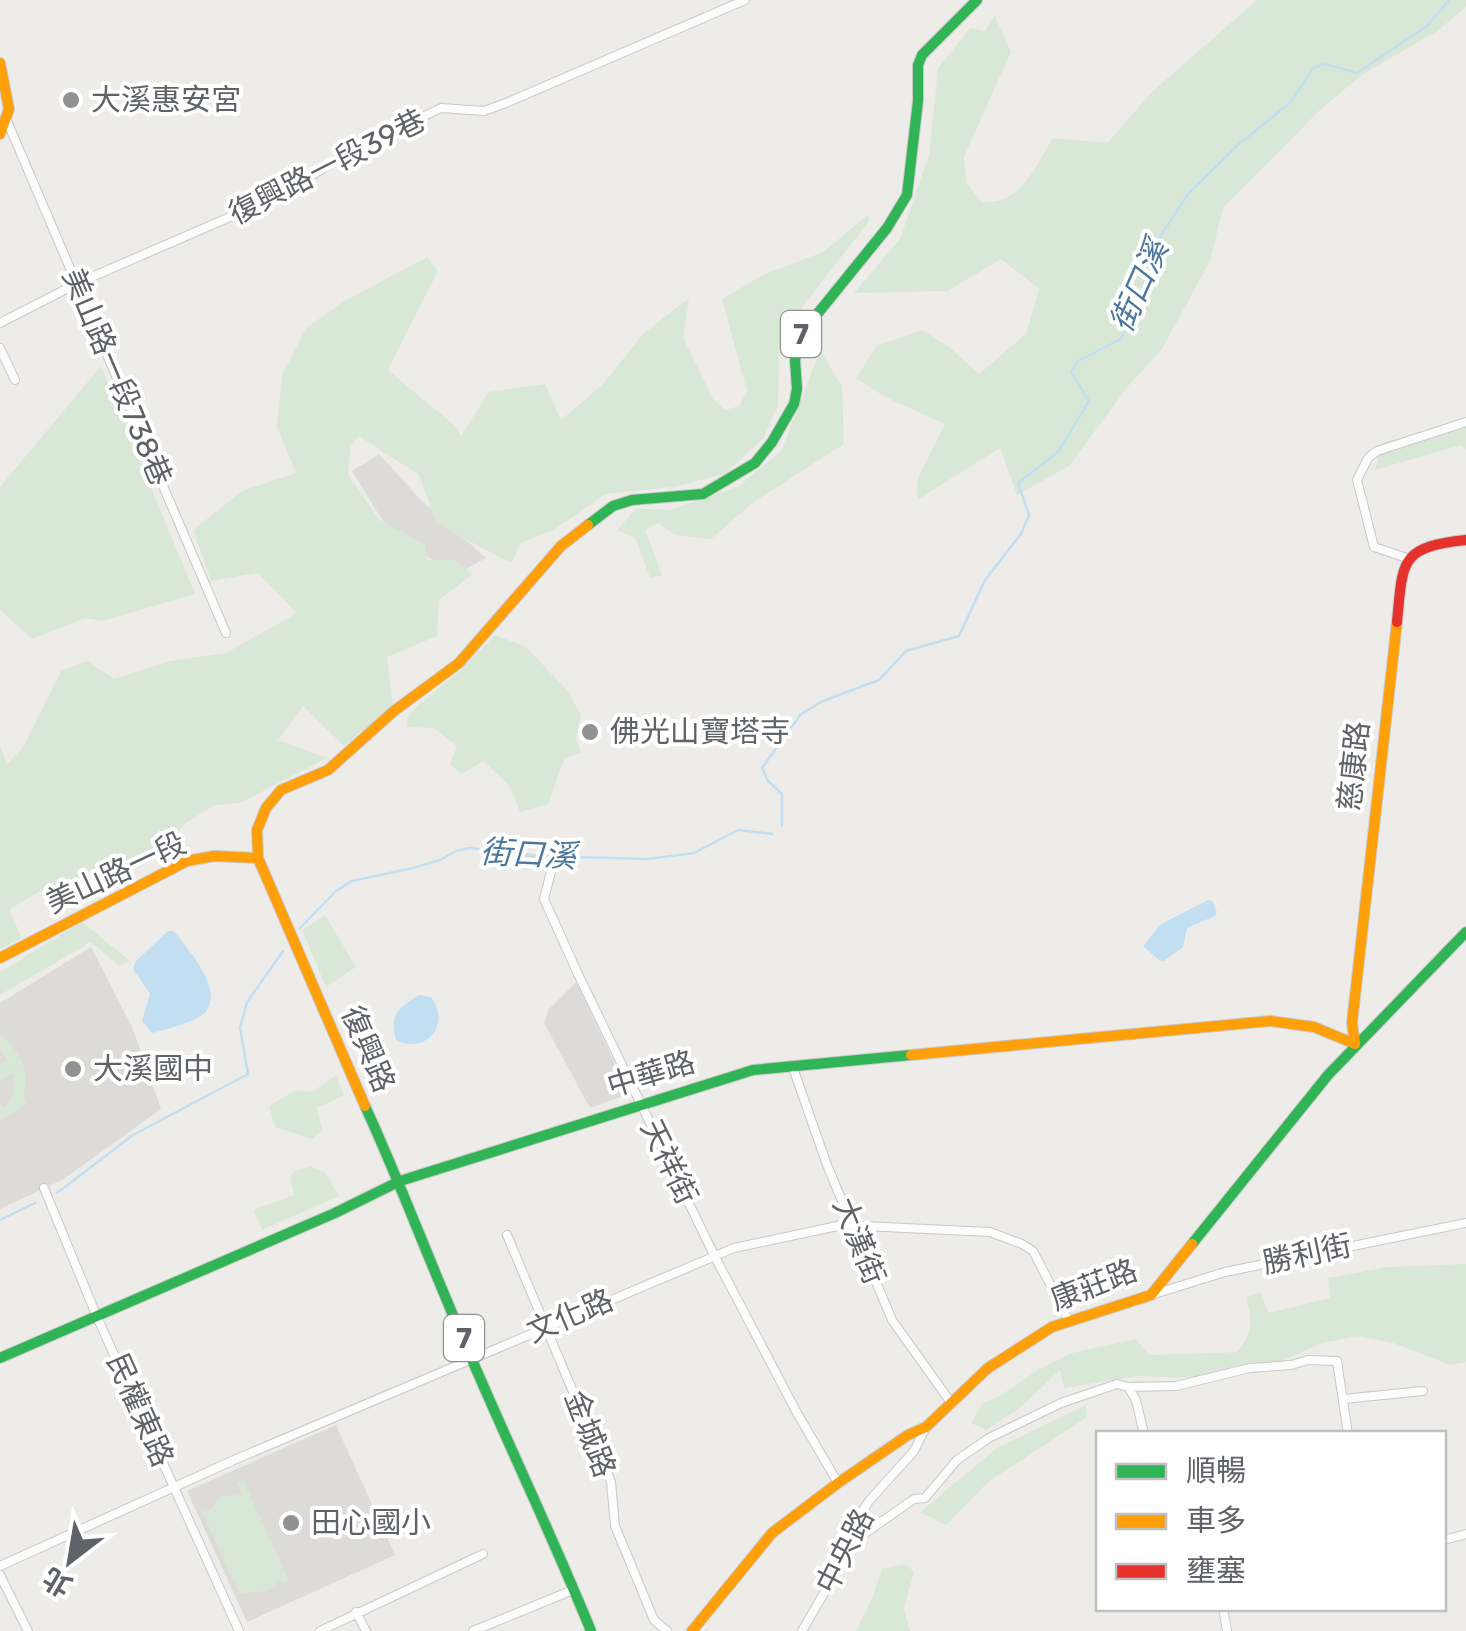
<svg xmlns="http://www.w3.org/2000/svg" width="1466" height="1631" viewBox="0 0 1466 1631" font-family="Rubik,'Noto Sans TC',sans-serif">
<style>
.industrial{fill:#dddbd9}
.education{fill:#dddbd8}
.green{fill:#d9e8d6}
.water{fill:#c2dff2}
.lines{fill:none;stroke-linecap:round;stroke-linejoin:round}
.stream{stroke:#c2dff2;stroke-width:2.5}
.street-casing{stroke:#c8c8c8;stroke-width:10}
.fast-casing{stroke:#cacaca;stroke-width:12}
.slow-casing{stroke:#cacaca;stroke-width:12}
.jam-casing{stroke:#cacaca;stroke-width:12}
.street{stroke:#fcfcfc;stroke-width:8}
.fast{stroke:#30b455;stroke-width:10}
.slow{stroke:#ff9f0a;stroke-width:10}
.jam{stroke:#e5322d;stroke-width:10}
.poi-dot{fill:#919294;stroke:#fff;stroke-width:4}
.labels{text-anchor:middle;stroke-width:8;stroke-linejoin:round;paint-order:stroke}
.shield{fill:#fff;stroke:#8f9194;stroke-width:2.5}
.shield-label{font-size:28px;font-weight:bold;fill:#5f6266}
.poi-label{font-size:30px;fill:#5f6266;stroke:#fff;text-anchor:start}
.street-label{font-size:30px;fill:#5f6266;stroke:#fff}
.water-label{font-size:32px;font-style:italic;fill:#4b779f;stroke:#fff}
</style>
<rect width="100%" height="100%" fill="#edece9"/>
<path class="industrial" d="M379,454L421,500L486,558L455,575L389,531L352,471Z
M576,982L629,1094L590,1108L544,1023L548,1010Z"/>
<path class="education" d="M91,947L133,1029L161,1109L64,1179L0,1209V1003Z
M336,1425L395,1555L247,1622L187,1491Z"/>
<path class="green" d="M1257,0H1466V7L1436,32L1363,74L1322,108L1223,208L1210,261L1162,349L1129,385L1069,466L1017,495L1000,448L917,500L918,477L945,424L885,397L856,378L877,346L922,330L949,347L979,374L1026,334L1039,289L1001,259L948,291L854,293L900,239L929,155L938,68L970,28L985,31L995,16L1011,52L964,157L967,184L982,202C1022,204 1034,168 1053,138L1107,143L1153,91Z
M868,215L870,220L802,307L779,349L778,405L763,439L724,474L674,487L606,494L553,530L521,543L511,563L437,524L419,475L359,436L351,446L348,474L379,520L425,544L427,560H454L473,574L439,600L437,636L387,657L393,705L344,746L303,706L278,740L327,758L240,803L215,805L187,822L147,863L83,895L46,887L9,910L22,938L0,949V746L7,764L23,747L61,671L87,661L114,679L170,661L226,653L297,613L258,573L211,581L193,530L242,491L296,473L277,427L282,375L306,328L343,302L427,257L438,271L388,370L454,425L461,436L489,392L545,384L561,420L604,383L643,334L689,298L683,337L713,399L725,410L739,406L747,391L722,299L763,275L823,252Z
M820,350L842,386L844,444L754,502L711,539L675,535L658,523L645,530L662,575L650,578L635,538L617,530L637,508L670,510L739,486L782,450Z
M101,366L195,594L103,621L85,618L32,639L0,610V487Z
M1466,420V450L1461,445L1375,470L1382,443Z
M495,635L526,647L567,690L581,715L576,738L581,752L564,759L548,804L520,812L509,785L483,761L462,774L450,765L457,746L434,728L407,727L408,714L461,670Z
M325,915L356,967L326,987L302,930Z
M82,922L130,961L119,966L91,942L0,995V972Z
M0,1034C13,1045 25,1061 26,1079C26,1090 21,1093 26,1104L0,1121V1103L3,1108C14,1099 16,1086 13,1073L0,1080V1066L6,1062L12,1069L0,1048Z
M336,1075L344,1095L317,1108L322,1130L312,1139L275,1127L269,1106L296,1090L312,1092Z
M310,1166L325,1172L339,1196L262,1230L253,1210L294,1195L290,1178L293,1172Z
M1466,1264V1362L1450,1365L1393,1343L1358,1336L1322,1343L1284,1360L1199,1378L1138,1376L1064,1388L1060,1370L1021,1407L986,1430L971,1423L982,1404L1000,1396L1039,1369L1072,1353L1136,1339L1149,1355L1237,1352C1254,1333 1252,1320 1246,1297L1261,1292L1268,1313L1330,1298L1328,1278L1387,1267Z
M1086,1405L1087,1417L988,1482L946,1525L920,1512L997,1448Z
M243,1480L289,1581L282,1584L280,1580C267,1597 257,1589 240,1594L202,1512L210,1510L221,1496L242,1495L237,1483Z
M906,1564L914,1572L904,1609L910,1631H856L872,1599L882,1569Z"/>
<path class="water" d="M1208,900L1212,901L1217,912L1215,916L1187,928L1183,947L1164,961L1159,960L1143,946L1161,924Z
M168,931H174C187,949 228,992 203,1014C193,1023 167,1029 152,1033L142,1021L150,994L133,969L136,961Z
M419,995L431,997C452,1025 426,1055 396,1040C389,1015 398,1008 419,995Z"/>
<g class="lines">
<path class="stream" d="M782,826V794L768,781L762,768L801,714L823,701L879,680L906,651L959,636L985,580L1021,534L1029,515L1018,483L1058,452L1089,401L1071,372L1078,361L1121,339L1140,300L1156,243L1188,194L1239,144L1292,101L1313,68L1325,64L1357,73L1427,26L1449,0
M300,928L336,891L352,881L413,868L440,860L456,851L469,848L540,856L647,859L694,853L738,830L772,834
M57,1193L133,1135L248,1074L240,1028L247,1002L283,951
M0,1220L35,1203"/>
<g class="street-casing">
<path id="street" d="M7,121L226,633
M0,323L78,283L283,194L342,156L441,108L484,111L506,103L745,0
M0,348L15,380
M1407,558L1374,547L1357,480L1368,458L1377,451L1466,422
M516,860L549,863L552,868L544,899L578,974L714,1255L797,1413L838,1483
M792,1065L827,1165L892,1320L952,1404
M44,1188L97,1317L239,1631
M507,1235L611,1482L615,1526L654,1620L667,1631
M1151,1295L1225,1272L1466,1223
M1128,1387L1136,1400L1144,1434
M1343,1399L1423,1391
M853,1530L864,1534L914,1499L925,1498L957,1460L989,1438L1061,1403L1117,1384L1128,1387L1176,1386L1250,1368L1291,1365L1308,1360L1337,1361L1348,1434
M1444,1540L1466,1534
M0,1566L234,1460L734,1248L842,1225L990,1232L1022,1244L1033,1251L1069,1321
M0,1575L28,1631
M1223,1608L1227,1631
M356,1612L366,1631
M320,1631L483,1554
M473,1631L573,1590
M802,1631L824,1593L857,1519L869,1501L914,1451L926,1427"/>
</g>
<g class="fast-casing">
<path id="fast" d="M588,525L613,506L632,500L703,494L755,463L772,442L794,404L797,389L795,360L801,334L887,228L907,195L918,101V65L922,55L977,0
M365,1106C394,1169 418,1232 445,1296C491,1409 545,1518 591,1631
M1192,1244L1328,1075L1466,932
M0,1358L335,1213L400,1181L753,1070L911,1055"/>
</g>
<g class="slow-casing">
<path id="slow" d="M0,63L9,109L0,134
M0,958L187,861L214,856L258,858
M1355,1044L1352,1023L1397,622
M911,1055L1270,1021L1314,1027L1355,1044
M365,1106L258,858L257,830L266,808L281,790L328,770L394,711L459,663L561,546L588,525
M692,1631L772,1533L838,1483L908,1435L926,1427L988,1368L1052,1327L1151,1295L1192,1244"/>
</g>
<g class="jam-casing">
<path id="jam" d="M1397,622C1403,561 1399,547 1466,540"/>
</g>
<use href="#street" class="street"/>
<use href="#fast" class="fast"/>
<use href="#slow" class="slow"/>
<use href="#jam" class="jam"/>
</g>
<g class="poi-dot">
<circle cx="71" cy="100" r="10"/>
<circle cx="590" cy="732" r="10"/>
<circle cx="73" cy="1069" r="10"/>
<circle cx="291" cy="1523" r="10"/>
</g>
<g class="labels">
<g class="shield">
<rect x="781" y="311" width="40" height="46" rx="8"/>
<rect x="444" y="1315" width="40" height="46" rx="8"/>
</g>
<g class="shield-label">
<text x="801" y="344">7</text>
<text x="464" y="1348">7</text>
</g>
<g class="poi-label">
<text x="91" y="110">大溪惠安宮</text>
<text x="610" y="742">佛光山寶塔寺</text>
<text x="93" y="1079">大溪國中</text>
<text x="311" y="1533">田心國小</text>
</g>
<g class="street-label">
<text transform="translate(327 167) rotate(-27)" y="10">復興路一段39巷</text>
<text transform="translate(117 377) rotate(67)" y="10">美山路一段738巷</text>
<text transform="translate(1354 766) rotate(-84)" y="10">慈康路</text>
<text transform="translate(116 873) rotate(-25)" y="10">美山路一段</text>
<text transform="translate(368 1049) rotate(67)" y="10">復興路</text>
<text transform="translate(651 1074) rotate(-17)" y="10">中華路</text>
<text transform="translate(669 1162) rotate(64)" y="10">天祥街</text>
<text transform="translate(859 1241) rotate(68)" y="10">大漢街</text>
<text transform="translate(1307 1254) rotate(-12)" y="10">勝利街</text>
<text transform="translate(1094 1285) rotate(-21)" y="10">康莊路</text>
<text transform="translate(570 1316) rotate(-23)" y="10">文化路</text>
<text transform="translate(140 1410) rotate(66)" y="10">民權東路</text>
<text transform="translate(590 1434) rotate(69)" y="10">金城路</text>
<text transform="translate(845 1551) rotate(-63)" y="10">中央路</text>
</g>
<g class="water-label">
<text transform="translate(1139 286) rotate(-66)" y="11">街口溪</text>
<text transform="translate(528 854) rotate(3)" y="11">街口溪</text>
</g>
</g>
<rect x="1096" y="1431" width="350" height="180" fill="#ffffff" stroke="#bfc0c2" stroke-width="2.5"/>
<rect x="1116" y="1464" width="50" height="15" fill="#30b455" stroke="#bfc0c2" stroke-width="2.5"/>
<text x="1186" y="1481" font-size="30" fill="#5f6266">順暢</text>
<rect x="1116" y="1514" width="50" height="15" fill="#ff9f0a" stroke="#bfc0c2" stroke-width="2.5"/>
<text x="1186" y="1531" font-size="30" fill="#5f6266">車多</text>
<rect x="1116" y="1564" width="50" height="15" fill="#e5322d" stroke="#bfc0c2" stroke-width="2.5"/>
<text x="1186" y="1581" font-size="30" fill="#5f6266">壅塞</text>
<g transform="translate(70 1561) rotate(211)" stroke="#ffffff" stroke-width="8" paint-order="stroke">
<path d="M0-8L18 38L0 25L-18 38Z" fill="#5f6266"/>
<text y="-15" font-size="28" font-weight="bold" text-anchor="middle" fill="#5f6266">北</text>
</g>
</svg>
